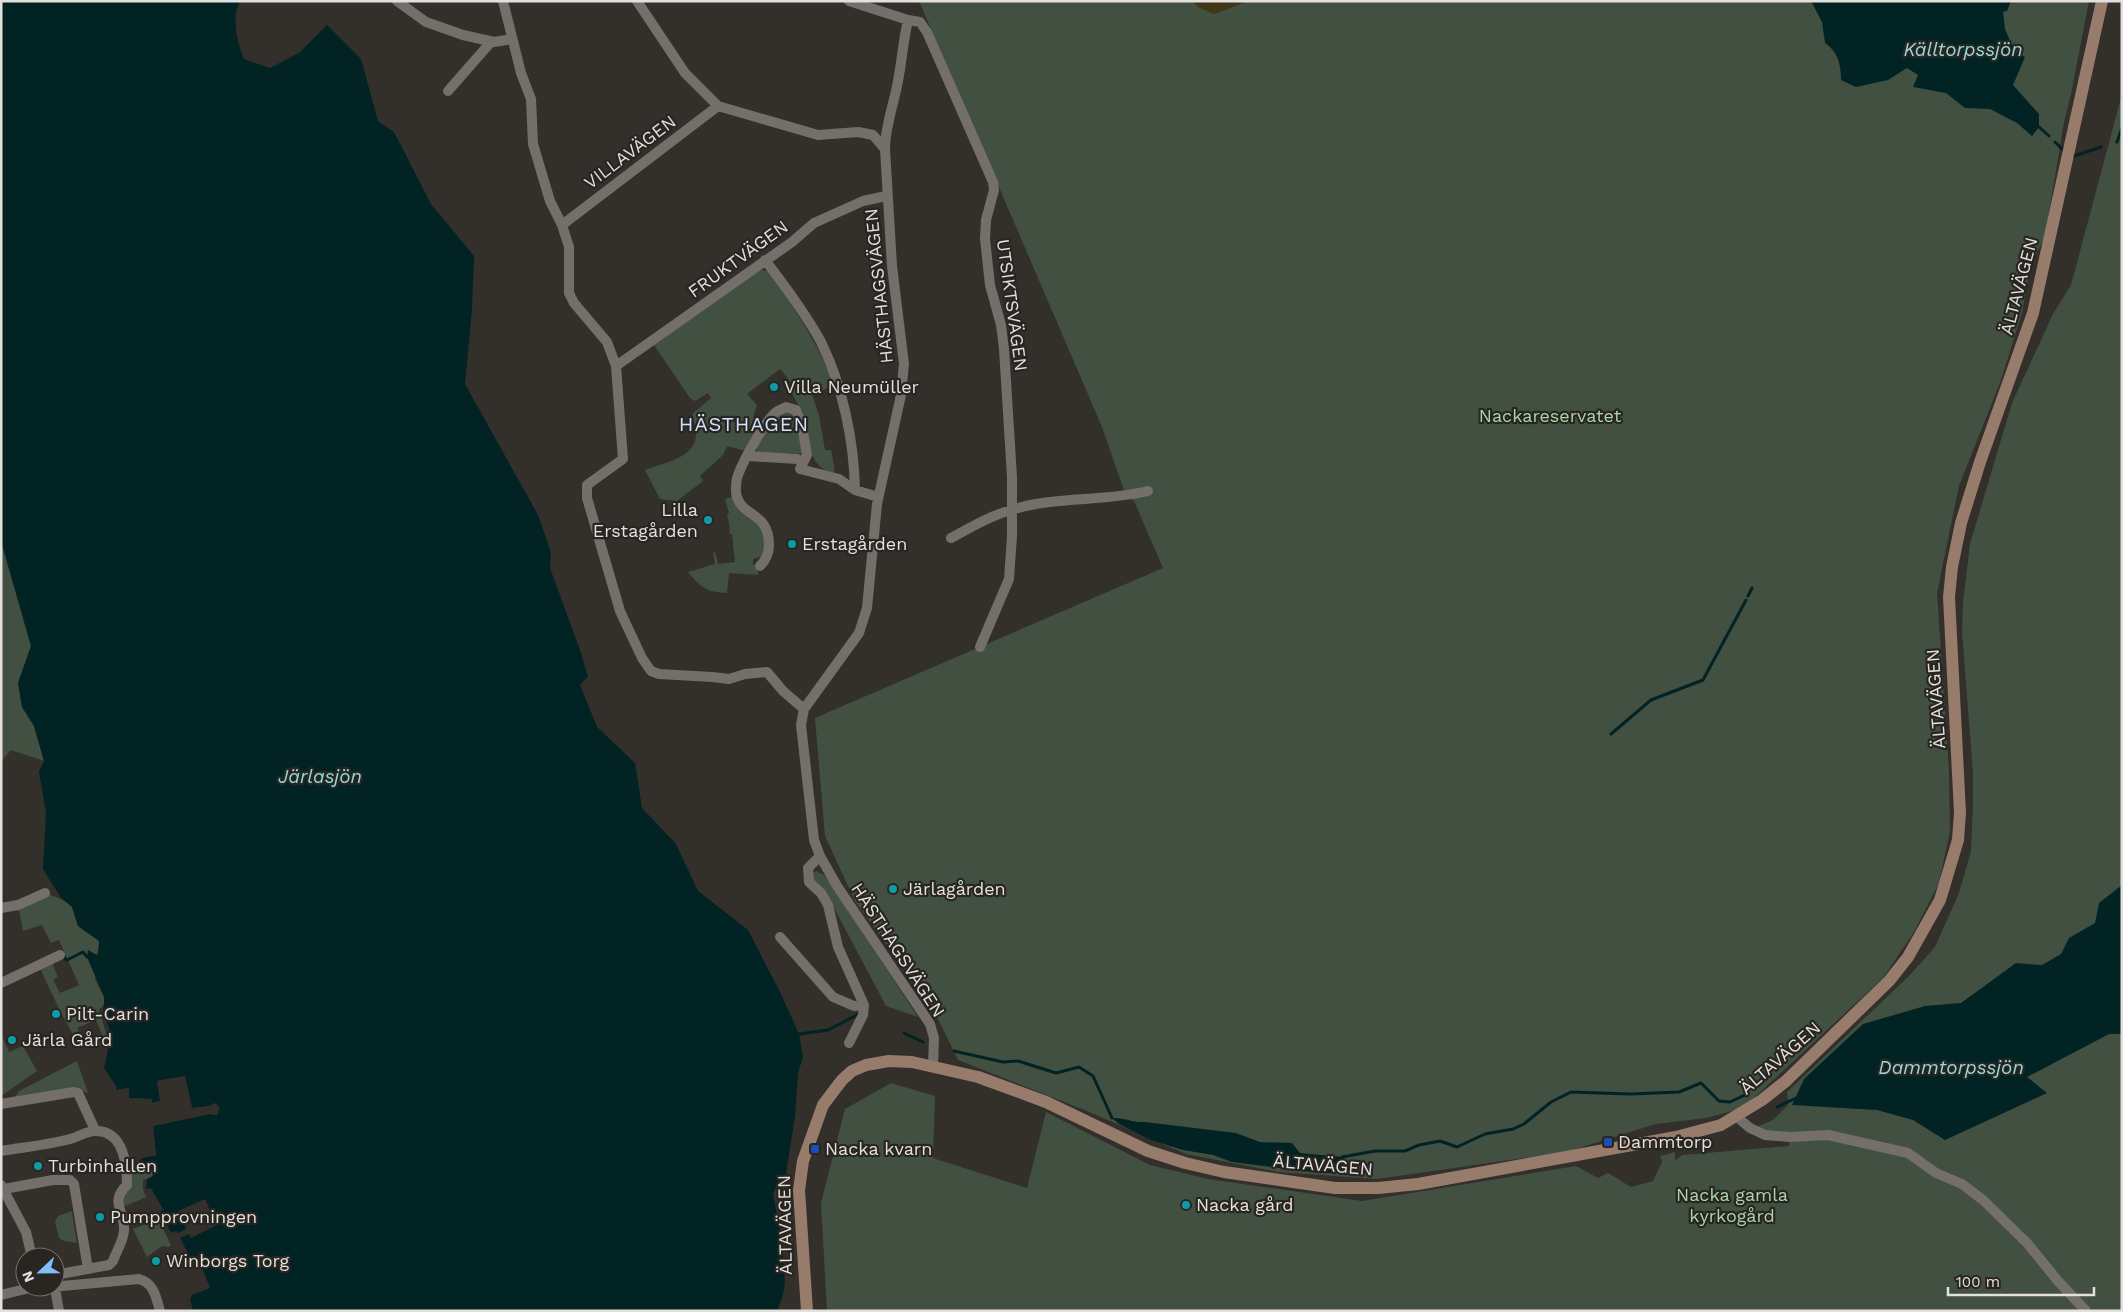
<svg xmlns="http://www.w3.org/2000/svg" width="2123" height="1312" viewBox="0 0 2123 1312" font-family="'Work Sans',sans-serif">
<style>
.green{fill:#425042}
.sand{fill:#3f3717}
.water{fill:#022323}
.pier{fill:#332f2a;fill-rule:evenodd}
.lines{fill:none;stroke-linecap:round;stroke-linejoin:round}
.stream{stroke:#022323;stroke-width:3}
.minor{stroke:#746f6a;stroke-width:10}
.secondary{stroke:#977c6b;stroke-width:12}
.culture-dot{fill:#0f9aa8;stroke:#292521;stroke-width:2}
.transit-dot{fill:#1a4fb4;stroke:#292521;stroke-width:2}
.labels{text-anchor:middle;stroke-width:4.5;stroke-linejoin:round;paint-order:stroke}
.street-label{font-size:18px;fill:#e3e0dd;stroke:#292521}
.poi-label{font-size:18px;fill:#e3e0dd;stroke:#292521;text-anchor:start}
.park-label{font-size:18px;fill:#a9d6aa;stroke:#292521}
.water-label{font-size:19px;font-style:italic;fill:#8fdcdd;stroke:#292521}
.quarter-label{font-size:20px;letter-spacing:1px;fill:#cde4fb;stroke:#292521}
</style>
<rect width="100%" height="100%" fill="#332f2a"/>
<path class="green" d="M919,1H2089L2071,94L2064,122L2045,237L2031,263L2022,313L2001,380L1959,486L1937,593L1949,770L1950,831L1939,883L1914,932L1883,978L1743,1108L1706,1118L1656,1124L1566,1152L1377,1179L1278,1172L1186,1154L1087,1111L958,1060L932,1007L855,901L825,836L815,718L1163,568L1134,501L1126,496L1102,427Z
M2122,94V1311H827L821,1203L845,1109L891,1083L935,1096L933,1158L1027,1188L1046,1112L1150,1165L1208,1179L1362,1201L1576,1166L1598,1178L1608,1173L1631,1187L1653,1181L1662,1162L1660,1156L1675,1152V1161L1682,1155L1789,1146V1142L1750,1130L1773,1120L1788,1105L1787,1092L1909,976L1935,947L1959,893L1971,851L1973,803V772L1962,632L1963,602L1970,544L2012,403L2053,314L2071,285Z
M762,270L768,271L772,275C797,313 818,343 834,386L812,394L819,416L825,450H831L835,470L833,473C807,468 807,431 800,410C798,402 793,396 789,389L793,385L780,369L747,394L757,405L753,418L761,420L746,451L727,446L723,455L700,476L703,481L677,501L660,499L645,470C663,463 698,458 696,432C696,425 692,420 693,413L711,398L708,393L695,401L690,398L654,345L756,272Z
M791,411L796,417L804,454L757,452V445L779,413Z
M732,497L754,517L767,539L763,556L753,559V565H757L758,575L729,573L727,593C707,592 701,588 688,572L715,564L713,553L715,552L718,564L735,562L732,534H729L730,529L727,514L729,513L725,499Z
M1,541L31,646L18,683L22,707L34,726L44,761L11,750L1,762Z
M816,871L824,875L830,883L918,1017L886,1006L832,904L821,886L813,882V873Z
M45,893L66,901L72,907L78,926L99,941L95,979L104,997V1004L101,1015L107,1035L106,1043L96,1047L92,1038L102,1034L96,1020L77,1028L84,1042L78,1044L60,1011L39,966L51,960L58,977L53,980L60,993L79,985L59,940L51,943L42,925L23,931L18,905Z
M1,1034L9,1052L23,1046L37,1071L1,1096Z
M77,1061L88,1093L79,1090L15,1097L19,1091Z
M140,1165L151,1167L153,1176L150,1179H143V1189L146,1197L123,1207C123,1192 128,1175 140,1165Z
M72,1211V1212L77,1243L64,1241L59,1238L55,1221L58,1216Z
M158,1219L171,1245L169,1247L162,1246L147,1257L133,1229Z"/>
<path class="sand" d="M1193,1H1244V3L1214,14L1198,7Z"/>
<path class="water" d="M1,1H240C231,19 237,41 244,59L270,68L299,53L327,25L361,59L378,121L394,132L431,204L474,256L472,309L465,384L538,515L551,553L550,568L581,653L588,677L580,685L597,727L635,763L642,808L676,844L698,891L748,930L781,994L799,1034L803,1057L798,1073L795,1116L785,1180L777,1185L773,1194L782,1238L785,1283L783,1295L777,1311H193L190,1300L192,1294L209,1288L200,1263L192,1262L176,1231L171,1233L146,1189L147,1179L153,1176L151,1167L140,1165L139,1161L142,1158L156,1155L153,1126L210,1114L217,1115L218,1114V1105L192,1108L185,1076L157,1081L161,1101L151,1103V1099L129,1098V1088L116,1090L114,1088L116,1086L104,1068L107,1035L101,1015L104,1004V997L87,957L88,950L97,955L99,949V941L78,926L72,907L61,898L43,869L46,813L39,772L44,761L34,726L22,707L18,683L31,646L1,541Z
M1811,1H2011L2007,11L2003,12L2005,29L2015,52L2025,57L2013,85L2039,114V127L2032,136L2017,123L1990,109L1965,108L1946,93L1913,87L1918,75L1907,68L1888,80L1856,87L1841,80C1841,64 1838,52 1825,43L1822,22Z
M2122,885V1034H2109L2027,1077L2047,1093L1945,1140L1913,1120L1877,1110L1792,1105L1804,1079L1863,1024L1925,1006L1961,1003L2016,963L2042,965L2061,954L2069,938L2095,923L2099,903Z
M1112,1118C1124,1117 1133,1123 1145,1122L1236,1133L1260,1142L1292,1143L1300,1153L1342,1157L1349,1164L1347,1167L1332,1173H1320L1232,1162L1213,1155L1183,1150L1151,1140L1119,1124Z"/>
<path class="pier" d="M102,1006L111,1035L104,1068L116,1087V1090L129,1088V1098L152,1099V1103L160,1101L157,1081L185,1076L192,1108L209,1106L215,1103L220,1108L217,1115L210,1114L153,1126L156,1155L142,1158L139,1161L140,1165L138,1166L137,1160L140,1156L153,1153L150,1129L152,1124L210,1111L215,1113L218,1109L214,1106L210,1109L190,1110L183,1079L160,1083L163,1101L161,1104L151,1105L149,1101L128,1100L127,1091L123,1093L114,1092L113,1086L102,1069L107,1035L99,1010Z
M144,1179H147L146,1189L151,1188L163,1209L160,1212L179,1215L178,1211L205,1199L217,1225L191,1238L189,1234L180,1238L192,1261L200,1263L210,1288L192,1295L190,1300L193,1311H191L187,1301L190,1293L206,1287L198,1265L190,1263L175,1234H169L144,1190ZM162,1215L181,1218L186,1229L178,1233L176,1231L171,1233Z"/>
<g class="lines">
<path class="stream" d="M2039,127L2049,136
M2055,142L2063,150
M2117,142L2122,128
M2071,157L2101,147
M1748,596L1752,588
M1611,734L1651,700L1703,680L1746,600
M61,955L67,960L83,952L87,957
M904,1033L923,1042
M799,1034L828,1030L857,1015
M954,1051L1003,1062L1018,1061L1056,1073L1079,1067L1093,1076L1112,1118
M1777,1107L1796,1098
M1342,1157L1375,1151H1405L1419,1145L1440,1141L1457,1147L1485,1134L1513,1129L1524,1124L1551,1102L1571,1092L1630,1094L1679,1092L1701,1083L1719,1101L1730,1102L1745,1095"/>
<path class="minor" d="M397,1L426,22L463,35L494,42L512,39
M503,1L521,73L531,99L533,144L550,201L562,225L569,247V293L574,303L607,342L616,366L623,459L587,485V498L620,611L642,658L651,671L659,674L712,677L729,679L745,674L767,672L783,691L804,709
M637,1L685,73L718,106L818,135L858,132L873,135L885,149
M849,1L908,20L920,22L927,32L993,182L994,190L986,220L985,239L990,285L1001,325L1004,349L1012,477V536L1009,579L980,647
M908,20C903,41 902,61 898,81C894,104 885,126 885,149L892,266L904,364L901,395L877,504L867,608L859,633L804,709L801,725L814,840L820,856L837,886L930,1024L934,1038L933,1066
M448,91L491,42
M562,225L718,106
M765,260C785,286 806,314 821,342C843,387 854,441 855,490L878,497
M616,366L792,242L814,223L863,201L886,196
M748,456L797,459L803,463
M951,538C971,527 990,516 1011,510C1055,496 1103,502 1148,491
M760,566C765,561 769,553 769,545C769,512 743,517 737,497C735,492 736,480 738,475C743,461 765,421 776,412C778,410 783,409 786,407L796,410L802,426L807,455L800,469L839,479L855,490
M820,856L808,868L809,882L821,893L828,905L838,947L864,1005L863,1015L849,1043
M1,908L18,905L45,893
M780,937L833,997L854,1006L864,1005
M1,983L60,955
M1,1104L74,1092L78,1093L95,1130
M1737,1117L1750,1128L1765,1135L1790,1137L1828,1135L1908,1153L1936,1173L1962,1184L1983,1200L2027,1243L2058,1281L2086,1311
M1,1151C24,1147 48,1145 70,1139C79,1137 88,1130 96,1131C123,1131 127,1163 127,1185C109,1202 125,1211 124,1230C124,1240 116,1252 113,1261L109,1265L55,1275
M1,1185L26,1232L32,1257
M4,1189L53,1180H70L74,1184L88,1269
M51,1287L139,1279C154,1283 156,1297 160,1311
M55,1288L59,1311
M1,1295L34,1287"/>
<path class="secondary" d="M807,1311L799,1190L803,1161L823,1105L842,1080L852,1071L866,1065L889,1061L912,1062L978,1077L1046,1102L1148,1151L1185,1163L1224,1172L1335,1188H1378L1418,1184L1676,1137L1721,1125L1762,1100L1786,1081L1889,981L1908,957L1940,900L1958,840L1960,813L1949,597L1952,567L1961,523L1980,462L2033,313L2102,1"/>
</g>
<g class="culture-dot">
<circle cx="774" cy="387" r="5"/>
<circle cx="708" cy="520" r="5"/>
<circle cx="792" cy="544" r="5"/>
<circle cx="893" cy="889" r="5"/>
<circle cx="56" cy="1014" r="5"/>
<circle cx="12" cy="1040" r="5"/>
<circle cx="38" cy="1166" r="5"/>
<circle cx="1186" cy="1205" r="5"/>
<circle cx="100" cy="1217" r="5"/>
<circle cx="156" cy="1261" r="5"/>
</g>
<g class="transit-dot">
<rect x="1603" y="1137" width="10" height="10" rx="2.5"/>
<rect x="810" y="1144" width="10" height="10" rx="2.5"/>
</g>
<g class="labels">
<g class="street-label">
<text transform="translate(630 152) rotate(-37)" y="6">VILLAVÄGEN</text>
<text transform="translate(738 259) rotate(-36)" y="6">FRUKTVÄGEN</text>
<text transform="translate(879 286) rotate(-96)" y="6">HÄSTHAGSVÄGEN</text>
<text transform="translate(2019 286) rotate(-75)" y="6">ÄLTAVÄGEN</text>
<text transform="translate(1012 305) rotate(82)" y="6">UTSIKTSVÄGEN</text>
<text transform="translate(1936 699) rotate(-94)" y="6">ÄLTAVÄGEN</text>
<text transform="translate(898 950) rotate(57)" y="6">HÄSTHAGSVÄGEN</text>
<text transform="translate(1780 1058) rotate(-41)" y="6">ÄLTAVÄGEN</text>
<text transform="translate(1323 1165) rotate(5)" y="6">ÄLTAVÄGEN</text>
<text transform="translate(785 1225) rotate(-91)" y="6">ÄLTAVÄGEN</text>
</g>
<g class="poi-label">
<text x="784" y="393">Villa Neumüller</text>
<text x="698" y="516" text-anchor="end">Lilla<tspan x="698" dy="21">Erstagården</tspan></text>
<text x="802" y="550">Erstagården</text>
<text x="903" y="895">Järlagården</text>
<text x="66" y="1020">Pilt-Carin</text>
<text x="22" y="1046">Järla Gård</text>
<text x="1618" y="1148">Dammtorp</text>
<text x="825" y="1155">Nacka kvarn</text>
<text x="48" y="1172">Turbinhallen</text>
<text x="1196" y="1211">Nacka gård</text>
<text x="110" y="1223">Pumpprovningen</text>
<text x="166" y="1267">Winborgs Torg</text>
</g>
<g class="park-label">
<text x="1550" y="422">Nackareservatet</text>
<text x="1732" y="1201">Nacka gamla<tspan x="1732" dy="21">kyrkogård</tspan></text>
</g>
<g class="water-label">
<text x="1963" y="56">Källtorpssjön</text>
<text x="320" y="783">Järlasjön</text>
<text x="1951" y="1074">Dammtorpssjön</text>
</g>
<g class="quarter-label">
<text x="744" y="431">HÄSTHAGEN</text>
</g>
</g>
<rect width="2123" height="1312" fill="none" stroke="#e3e0dd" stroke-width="5"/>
<g transform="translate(40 1272) rotate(248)"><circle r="24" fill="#292521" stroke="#73706c"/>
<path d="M0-4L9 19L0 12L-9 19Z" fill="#80bdfa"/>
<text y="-8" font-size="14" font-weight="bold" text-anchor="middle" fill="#e3e0dd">N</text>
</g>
<path d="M1948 1287v8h146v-8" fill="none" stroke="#e3e0dd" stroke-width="2.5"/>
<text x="1956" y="1287" font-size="15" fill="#e3e0dd" stroke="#292521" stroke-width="4" paint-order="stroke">100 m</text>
</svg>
